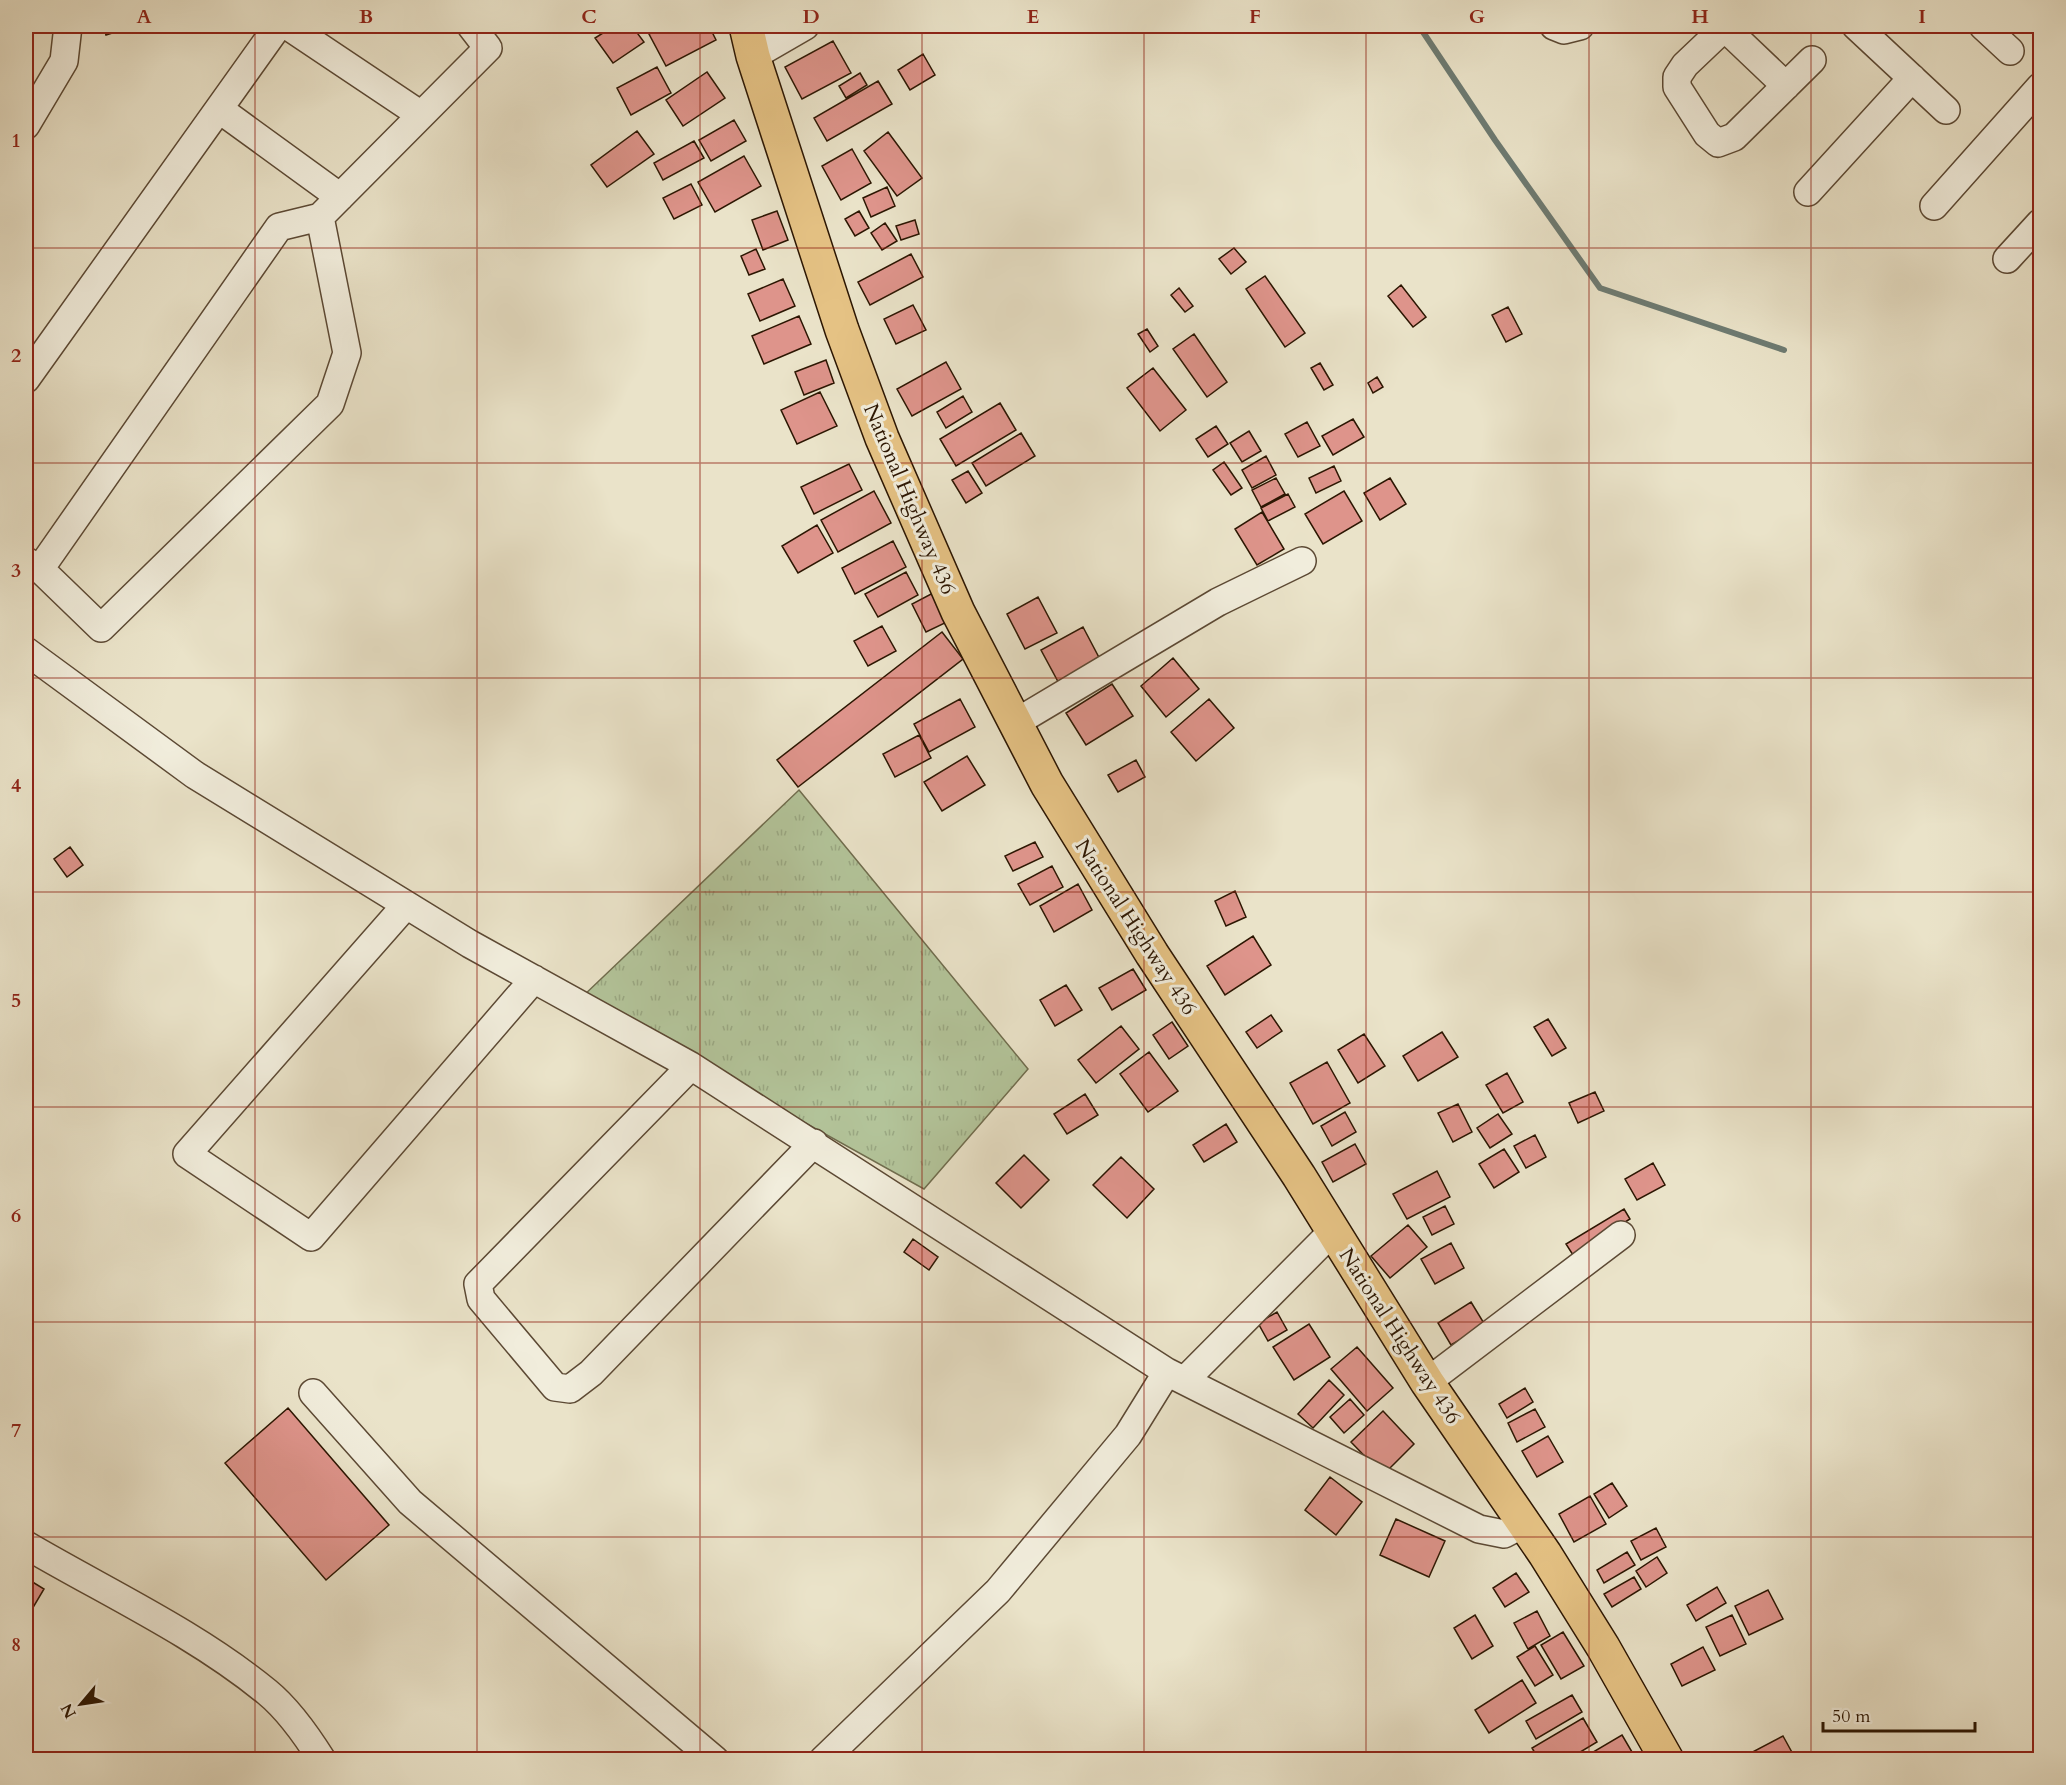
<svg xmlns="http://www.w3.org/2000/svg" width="2066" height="1785" viewBox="0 0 2066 1785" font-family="Cardo,serif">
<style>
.grass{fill:url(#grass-tufts);stroke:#706d4e;stroke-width:1.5}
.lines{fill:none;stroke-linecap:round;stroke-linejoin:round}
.stream{stroke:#6d7a71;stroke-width:6}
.building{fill:#de948b;stroke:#2c1602;stroke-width:1.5}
.minor-casing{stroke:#5c4934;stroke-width:30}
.major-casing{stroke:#2c1602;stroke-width:36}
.minor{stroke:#f1eddc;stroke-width:27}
.major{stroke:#e5c284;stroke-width:33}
.grid{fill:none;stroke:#8f2418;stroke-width:1.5;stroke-opacity:0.55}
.labels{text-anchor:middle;stroke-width:6;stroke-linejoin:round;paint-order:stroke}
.street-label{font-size:21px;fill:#2c1602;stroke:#f1eddc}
.neatline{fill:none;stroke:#8f2418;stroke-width:2}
.grid-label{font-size:20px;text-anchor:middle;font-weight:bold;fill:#8f2418}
</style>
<defs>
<pattern id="grass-tufts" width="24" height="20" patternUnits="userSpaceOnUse" patternTransform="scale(1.5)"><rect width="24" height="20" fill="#b3c49a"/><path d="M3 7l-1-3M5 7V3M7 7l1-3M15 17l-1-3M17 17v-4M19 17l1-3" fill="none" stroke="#9aa883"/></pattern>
</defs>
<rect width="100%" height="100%" fill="#eae3c9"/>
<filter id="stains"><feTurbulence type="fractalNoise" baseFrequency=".00333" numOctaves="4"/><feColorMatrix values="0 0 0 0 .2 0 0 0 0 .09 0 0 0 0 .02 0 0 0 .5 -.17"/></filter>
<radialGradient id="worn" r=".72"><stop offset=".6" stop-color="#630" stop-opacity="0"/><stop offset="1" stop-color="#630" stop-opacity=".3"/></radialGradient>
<path class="grass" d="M799,790L1028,1069L924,1189L581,998Z"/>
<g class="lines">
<path class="stream" d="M1419,26L1495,140L1600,288L1784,350"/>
</g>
<path class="building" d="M103,26H134L106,35Z
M614,26H632L644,42L613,63L595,38Z
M665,26H709L716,40L666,66L649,34Z
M833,41L851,73L802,99L785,67Z
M923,54L935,75L910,90L898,70Z
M657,67L671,93L631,115L617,88Z
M707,72L725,98L683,126L666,100Z
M860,73L867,85L846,98L839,86Z
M878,81L892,104L827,141L814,118Z
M734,120L746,141L711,161L699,140Z
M637,131L654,154L607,187L591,165Z
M888,132L922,178L897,196L864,151Z
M694,141L704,158L663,180L654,163Z
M852,149L871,183L841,200L822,166Z
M744,156L761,186L715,212L698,182Z
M691,184L702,205L674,219L663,198Z
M887,187L895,206L871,217L863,198Z
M777,211L788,240L763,250L752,220Z
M859,211L869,228L855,236L845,219Z
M915,220L919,234L901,240L896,226Z
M885,223L897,241L882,250L871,233Z
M1234,248L1246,262L1231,274L1219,259Z
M756,249L765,269L749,275L741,256Z
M911,254L923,277L870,305L858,282Z
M1265,276L1305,333L1285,347L1246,289Z
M783,279L795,306L760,321L748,294Z
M1401,285L1426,317L1413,327L1388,296Z
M1179,288L1193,306L1185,312L1171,295Z
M913,305L926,330L896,344L884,319Z
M1508,307L1522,334L1506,342L1492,315Z
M799,316L811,344L764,364L752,336Z
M1147,329L1158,346L1150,352L1138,334Z
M1194,334L1227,382L1207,397L1173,349Z
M826,360L834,383L804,395L795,372Z
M946,362L961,389L912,416L897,389Z
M1320,363L1333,385L1324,390L1311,368Z
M1153,368L1186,410L1160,431L1127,388Z
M1377,377L1383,387L1373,393L1368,383Z
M820,392L837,426L797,444L781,410Z
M963,396L972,412L946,428L937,412Z
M1000,403L1016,430L956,466L940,439Z
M1353,419L1364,437L1333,455L1322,436Z
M1307,422L1320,446L1298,457L1285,434Z
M1216,426L1228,444L1208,457L1196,439Z
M1249,431L1261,451L1242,462L1230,443Z
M1021,433L1035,456L986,486L972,463Z
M1266,456L1276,475L1252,488L1242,470Z
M1224,462L1242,488L1231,495L1213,470Z
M849,464L862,490L814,514L801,487Z
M1334,466L1341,481L1316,493L1309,478Z
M968,471L982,493L966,503L952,480Z
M1276,478L1285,494L1261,507L1252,490Z
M1390,478L1406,504L1380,520L1364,493Z
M874,491L891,523L838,552L821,520Z
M1344,491L1362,521L1323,544L1305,514Z
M1288,494L1295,507L1268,521L1261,508Z
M1262,512L1284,549L1257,565L1235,529Z
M817,525L833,553L798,573L782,546Z
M893,541L906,567L855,594L842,568Z
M906,572L918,595L878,617L865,594Z
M933,593L947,622L926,632L912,604Z
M1038,597L1057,633L1025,649L1007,614Z
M882,626L896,651L868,666L854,641Z
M1083,627L1104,667L1062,689L1041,650Z
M942,632L963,659L798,787L777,760Z
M1173,658L1199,689L1166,717L1141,686Z
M1112,684L1133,716L1086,745L1066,713Z
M960,699L975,727L929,752L914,724Z
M1209,699L1234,728L1196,761L1171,732Z
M919,735L931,758L895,777L883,754Z
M967,756L985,785L942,811L924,782Z
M1136,760L1145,777L1118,792L1108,775Z
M1035,842L1043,857L1013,871L1005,856Z
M70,847L83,865L67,877L54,859Z
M1052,866L1063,887L1030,905L1018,884Z
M1078,884L1092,910L1054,932L1040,906Z
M1235,891L1246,917L1226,926L1215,901Z
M1253,936L1271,965L1225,995L1207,966Z
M1133,969L1146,990L1112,1010L1099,988Z
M1066,985L1082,1010L1055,1026L1040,1000Z
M1271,1015L1282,1031L1257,1048L1246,1032Z
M1548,1019L1566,1048L1552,1056L1534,1027Z
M1172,1022L1188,1046L1169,1059L1153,1035Z
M1121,1026L1139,1049L1096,1083L1078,1060Z
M1442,1032L1458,1057L1418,1081L1403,1056Z
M1364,1034L1385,1066L1358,1083L1338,1050Z
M1149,1052L1178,1091L1148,1112L1120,1074Z
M1327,1062L1350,1103L1313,1124L1290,1083Z
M1507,1073L1523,1102L1503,1113L1486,1085Z
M1595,1092L1604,1111L1578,1123L1569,1103Z
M1085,1094L1098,1115L1067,1134L1054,1114Z
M1458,1104L1472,1132L1453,1142L1438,1113Z
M1345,1112L1356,1132L1332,1146L1321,1126Z
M1498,1114L1512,1134L1490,1148L1477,1128Z
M1226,1124L1237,1142L1204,1162L1193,1145Z
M1535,1135L1546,1157L1526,1168L1514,1146Z
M1355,1144L1366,1164L1333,1182L1322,1162Z
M1504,1149L1519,1172L1494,1188L1479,1164Z
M1024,1155L1049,1180L1021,1208L996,1183Z
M1121,1157L1154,1189L1127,1218L1093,1185Z
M1653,1163L1665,1185L1637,1200L1625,1179Z
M1437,1171L1450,1197L1407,1219L1393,1194Z
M1445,1206L1454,1224L1432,1235L1423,1217Z
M1624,1209L1630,1219L1573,1255L1566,1244Z
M1408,1225L1427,1247L1390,1278L1371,1256Z
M913,1239L938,1257L929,1270L904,1252Z
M1451,1243L1464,1268L1435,1284L1421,1259Z
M1471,1302L1485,1325L1451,1345L1438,1323Z
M1277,1312L1287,1330L1268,1341L1258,1323Z
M1309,1324L1330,1357L1294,1380L1273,1347Z
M1357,1347L1393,1388L1367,1411L1331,1369Z
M1329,1380L1344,1395L1313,1428L1298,1414Z
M1525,1388L1533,1402L1507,1418L1499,1404Z
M1350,1399L1364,1415L1344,1433L1330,1417Z
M288,1408L389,1525L326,1580L225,1463Z
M1535,1409L1545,1427L1517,1442L1508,1423Z
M1383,1411L1414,1444L1383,1475L1351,1442Z
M1548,1436L1563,1462L1537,1477L1522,1451Z
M1330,1477L1362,1502L1336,1535L1305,1510Z
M1612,1483L1627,1506L1609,1518L1594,1494Z
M1590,1496L1606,1524L1574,1542L1559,1514Z
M1396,1519L1445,1541L1429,1577L1380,1555Z
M1656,1528L1666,1547L1641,1560L1631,1541Z
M1627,1552L1635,1565L1604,1583L1597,1570Z
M1657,1557L1667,1573L1646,1587L1636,1571Z
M1516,1573L1529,1592L1505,1607L1493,1588Z
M1634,1577L1641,1589L1612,1607L1604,1594Z
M26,1578L44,1589L28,1616L26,1615Z
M1717,1587L1726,1603L1696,1621L1687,1605Z
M1768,1590L1783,1619L1749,1635L1735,1606Z
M1537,1611L1550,1636L1528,1649L1514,1623Z
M1475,1615L1493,1646L1472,1659L1454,1628Z
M1732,1615L1746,1644L1720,1656L1706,1627Z
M1563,1632L1584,1666L1561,1679L1541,1645Z
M1535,1646L1553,1675L1535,1686L1517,1657Z
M1703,1647L1715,1670L1682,1686L1671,1664Z
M1522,1680L1536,1703L1489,1733L1475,1710Z
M1572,1695L1582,1712L1536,1739L1526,1721Z
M1583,1718L1597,1742L1567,1760H1539L1532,1748Z
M1622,1735L1635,1757L1631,1760H1590L1588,1755Z
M1783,1736L1794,1756L1787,1760H1745L1743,1757Z"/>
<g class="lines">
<g class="minor-casing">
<path id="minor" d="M288,26L421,115
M1554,26L1564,30L1580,26
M1723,26L1786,86
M1856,26L1946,110
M1983,26L2010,51
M1725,27L1685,65L1677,77V87L1707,134L1718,143L1734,137L1812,60
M753,56L805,26
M219,109L340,197
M26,125L64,61L68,26
M1808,192L1912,78
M1934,206L2040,87
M2007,259L2040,223
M26,379L278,26
M26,561L40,569L101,628L330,404L347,353L320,217L488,48L471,26
M40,569L279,227L320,217
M26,651L195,775L470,944L691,1066L1167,1372L1479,1529L1504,1534L1525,1523
M1015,723L1218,602L1302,561
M406,905L187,1154L311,1237L534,979
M691,1066L478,1284L481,1299L555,1387L570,1389L591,1373L814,1143
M1185,1380L1333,1231
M1427,1382L1621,1235
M313,1393L410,1502L715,1760
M26,1545C106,1592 195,1633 267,1692C289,1710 307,1736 322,1760
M823,1760L998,1591L1128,1435L1167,1372"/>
</g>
<g class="major-casing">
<path id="major" d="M746,26L753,56L842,330L882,438L958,612L1047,784L1152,954L1299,1176L1427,1382L1545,1554L1603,1647L1667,1760"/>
</g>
<use href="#minor" class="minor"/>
<use href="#major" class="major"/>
</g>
<path class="grid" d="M255,26V1760M477,26V1760M700,26V1760M922,26V1760M1144,26V1760M1366,26V1760M1589,26V1760M1811,26V1760M26,248H2040M26,463H2040M26,678H2040M26,892H2040M26,1107H2040M26,1322H2040M26,1537H2040"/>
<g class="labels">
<g class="street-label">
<text transform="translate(910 499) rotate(67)" y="7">National Highway 436</text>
<text transform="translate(1136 927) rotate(57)" y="7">National Highway 436</text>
<text transform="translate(1400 1336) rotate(57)" y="7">National Highway 436</text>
</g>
</g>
<rect width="2066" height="1785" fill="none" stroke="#eae3c9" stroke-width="66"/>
<g transform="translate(81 1704) rotate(241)" stroke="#f1eddc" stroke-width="4.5" paint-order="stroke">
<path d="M0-4.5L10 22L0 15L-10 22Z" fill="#2c1602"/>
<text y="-9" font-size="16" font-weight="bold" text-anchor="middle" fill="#2c1602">N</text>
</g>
<path d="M1823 1722v9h152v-9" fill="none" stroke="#2c1602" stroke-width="3"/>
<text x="1832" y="1722" font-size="18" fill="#2c1602" stroke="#f1eddc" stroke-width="4.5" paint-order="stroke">50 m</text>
<rect x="33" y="33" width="2000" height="1719" class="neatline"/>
<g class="grid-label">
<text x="144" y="23">A</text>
<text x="366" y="23">B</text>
<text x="589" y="23">C</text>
<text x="811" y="23">D</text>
<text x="1033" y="23">E</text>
<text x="1255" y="23">F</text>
<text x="1477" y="23">G</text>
<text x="1700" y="23">H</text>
<text x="1922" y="23">I</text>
<text x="16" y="147">1</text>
<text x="16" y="362">2</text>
<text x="16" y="577">3</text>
<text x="16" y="792">4</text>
<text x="16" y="1007">5</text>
<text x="16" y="1222">6</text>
<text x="16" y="1437">7</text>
<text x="16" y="1651">8</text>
</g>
<rect width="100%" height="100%" filter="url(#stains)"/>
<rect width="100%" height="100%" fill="url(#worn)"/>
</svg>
